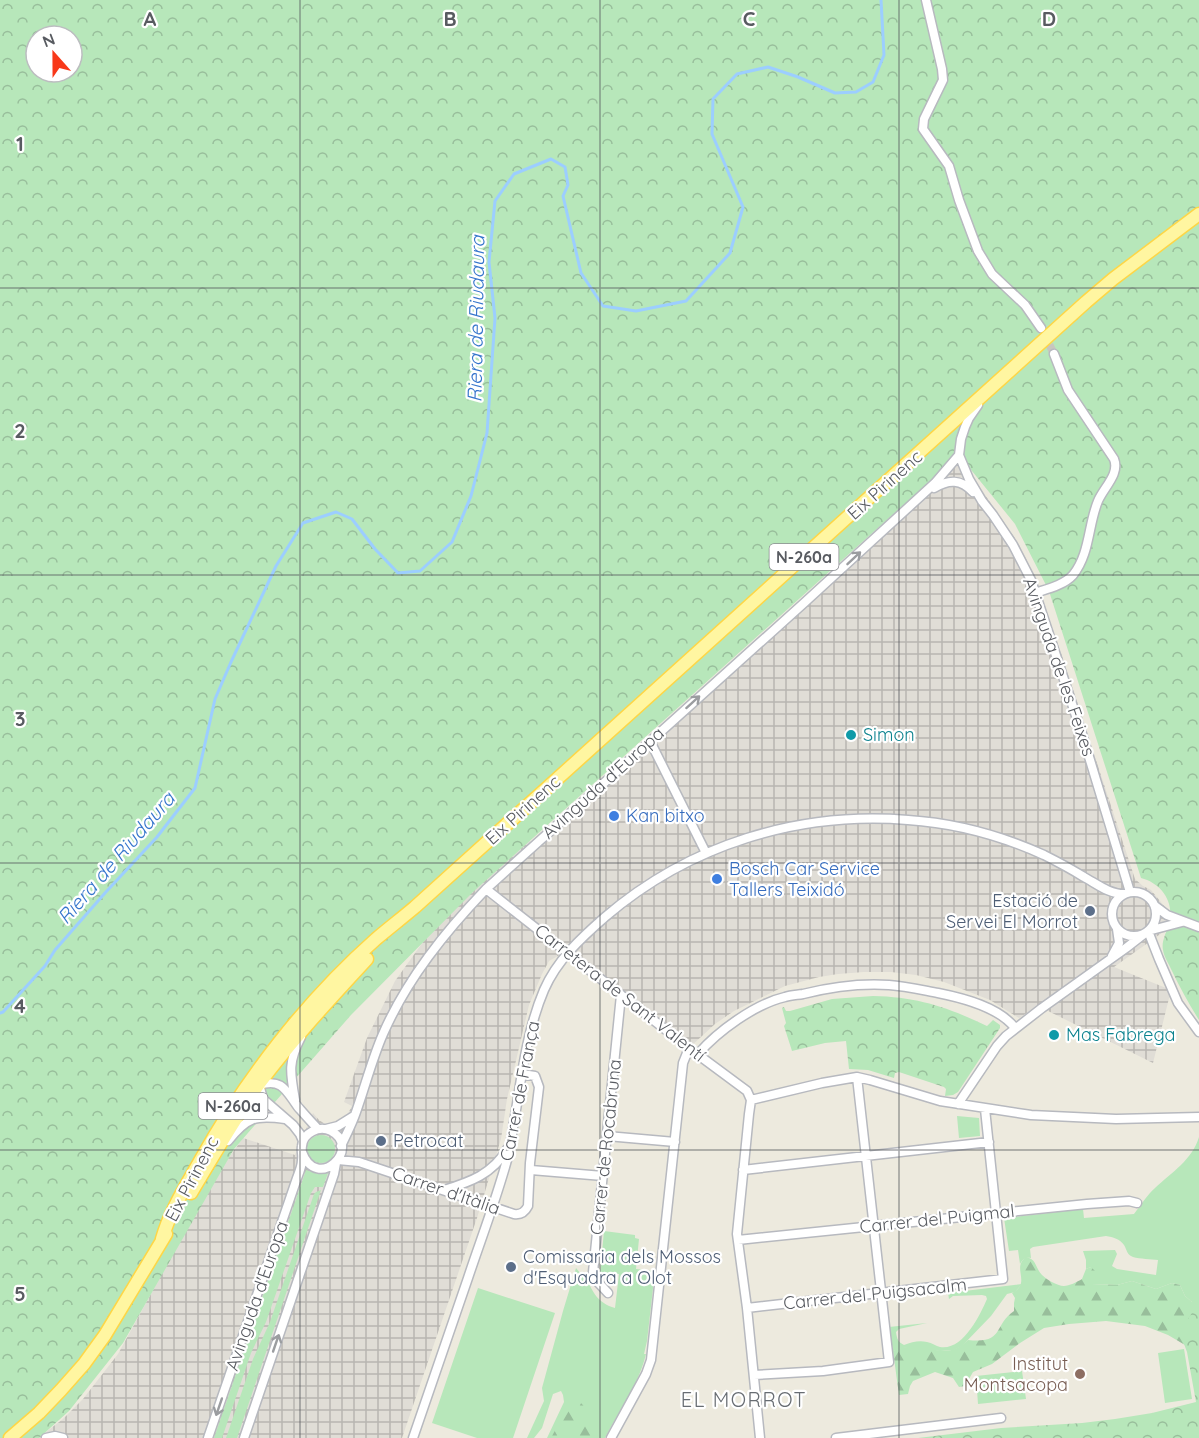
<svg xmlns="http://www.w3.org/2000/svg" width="1199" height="1438" viewBox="0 0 1199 1438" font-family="Quicksand,sans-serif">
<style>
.industrial{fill:url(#industrial-grid)}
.grass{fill:#b7e7ba}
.forest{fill:url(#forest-firs)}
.park{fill:url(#park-crowns);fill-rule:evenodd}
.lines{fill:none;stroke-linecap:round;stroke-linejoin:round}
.stream{stroke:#9cceff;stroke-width:3}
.street-tunnel{stroke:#c8c6bf;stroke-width:8;stroke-dasharray:8 4;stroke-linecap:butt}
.street-casing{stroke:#b7b9bf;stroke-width:11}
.primary-casing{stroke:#fed646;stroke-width:15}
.street{stroke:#fff;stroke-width:8}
.primary{stroke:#fff6a1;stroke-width:12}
.oneway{stroke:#9b9da0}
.grid{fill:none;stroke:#585b61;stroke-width:1.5;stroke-opacity:0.55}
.culture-dot{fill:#0f9aa8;stroke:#fff;stroke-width:2}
.shop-dot{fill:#3f7fe0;stroke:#fff;stroke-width:2}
.service-dot{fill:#5c6f8a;stroke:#fff;stroke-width:2}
.education-dot{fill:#8d6e63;stroke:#fff;stroke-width:2}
.labels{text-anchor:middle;stroke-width:4.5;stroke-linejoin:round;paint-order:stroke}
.shield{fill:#fff;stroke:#8a8c90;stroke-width:1.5}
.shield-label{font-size:16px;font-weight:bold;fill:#585b61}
.street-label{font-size:18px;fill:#585b61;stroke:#fff}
.culture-label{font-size:18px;fill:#0d838f;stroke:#fff;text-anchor:start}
.shop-label{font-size:18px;fill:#366cbe;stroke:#fff;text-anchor:start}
.service-label{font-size:18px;fill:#4e5e75;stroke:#fff;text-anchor:start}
.education-label{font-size:18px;fill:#785e54;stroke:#fff;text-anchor:end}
.water-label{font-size:20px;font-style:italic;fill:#3575cc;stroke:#fff}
.neighbourhood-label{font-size:20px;letter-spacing:1.5px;fill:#686d73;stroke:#fff}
.grid-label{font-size:20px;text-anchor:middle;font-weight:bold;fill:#585b61;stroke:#fff;stroke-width:4.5;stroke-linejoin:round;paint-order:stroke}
</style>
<defs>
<pattern id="industrial-grid" width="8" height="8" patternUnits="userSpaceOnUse" patternTransform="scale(1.5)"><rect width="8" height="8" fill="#e0ddd6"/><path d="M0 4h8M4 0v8" fill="none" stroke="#b8b6b1"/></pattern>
<pattern id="forest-firs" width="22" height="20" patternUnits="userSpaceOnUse" patternTransform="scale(1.5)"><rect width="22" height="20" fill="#b7e7ba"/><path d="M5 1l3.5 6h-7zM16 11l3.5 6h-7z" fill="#98be9b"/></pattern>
<pattern id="park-crowns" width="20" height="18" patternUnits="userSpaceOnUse" patternTransform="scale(1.5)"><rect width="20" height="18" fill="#b7e7ba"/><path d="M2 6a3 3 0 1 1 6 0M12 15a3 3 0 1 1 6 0" fill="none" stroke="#98be9b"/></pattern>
</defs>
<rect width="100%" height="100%" fill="#edeade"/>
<path class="industrial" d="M958,456L1017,541L1027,561L1037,586L1059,647L1135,879L1143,886L1151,890L1169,912L1166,930L1114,967L1171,990L1153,1063L1038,1006L1019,1018L990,1000L944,982L916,975L891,972H864L838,974L819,977L785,986L734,1011L715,1024L689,1048L563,953L549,961L542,974L529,1005L507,1099L501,1139L477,1218L402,1438H38L63,1419L83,1399L118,1354L198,1208L225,1163L243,1138L295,1155L313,1113L319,1120L325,1124L339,1122L346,1117L352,1106L344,1102L367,1038L395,981L423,942L524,836L531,842L820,583L952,459Z"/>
<path class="grass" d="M957,1116L979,1118L980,1136L959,1138Z
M307 1149a14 14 0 1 1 28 0a14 14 0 1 1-28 0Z
M1199,1137V1364L1192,1302L1185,1296L1180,1285L1172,1283L1156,1289L1132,1281L1117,1285L1091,1284V1267L1086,1269V1260L1083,1251L1115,1250L1117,1254L1112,1266L1117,1269L1156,1275L1158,1260C1151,1259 1140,1259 1133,1257C1127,1255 1127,1250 1124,1245C1120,1239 1113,1237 1106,1236L1033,1247L1030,1249L1031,1258C1025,1257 1023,1259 1020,1264L1018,1250L1009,1251L1004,1218L1083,1209L1084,1218L1134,1214C1141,1205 1147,1195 1155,1188C1172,1172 1192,1160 1199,1137Z
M306,1170L318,1174L328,1173L323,1187H315L311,1193L266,1322L251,1353L222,1438H214Z
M321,1190L237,1438H226L253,1359L270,1322L314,1194L316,1192Z
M604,1231L635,1235V1238L639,1239L636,1269L655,1271L647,1341L644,1354H646C639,1384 619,1411 605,1438H547L564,1402L563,1395L561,1391L553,1394L542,1428L534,1438H527L544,1401L542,1388L563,1311L576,1268L585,1279L586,1277C593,1293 598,1303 615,1308L619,1274L600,1273Z
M1022,1284L1015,1292L1007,1294L991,1316L962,1346L954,1350L940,1351L907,1347L893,1351L889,1327L927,1323L899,1329L896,1332C897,1339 898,1342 904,1345C912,1342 919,1340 927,1342C932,1343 936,1346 940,1347C963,1351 980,1315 987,1299L986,1296L982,1295L953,1296L949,1299L948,1293Z
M478,1288L555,1313L513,1438H477L432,1423Z
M1184,1349L1192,1399L1165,1403L1158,1353Z
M1022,1371L1026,1399L978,1404L976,1376Z"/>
<path class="forest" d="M1026,1257C1037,1259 1035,1268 1042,1275C1046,1279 1057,1286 1064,1286C1069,1286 1077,1282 1082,1279L1086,1269L1091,1267L1095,1271L1091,1279L1092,1284L1117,1285L1132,1281L1156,1289L1172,1283L1180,1285L1185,1296L1192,1302L1195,1306V1312L1185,1345L1168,1335L1145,1326L1106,1321L1069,1324L1044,1328L1020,1343L992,1364L973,1372L965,1386L959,1387L953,1378L935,1372L913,1381L910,1386L908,1394L899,1395L893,1351C897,1349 903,1347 907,1347C931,1344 947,1361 968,1340C1005,1344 993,1325 1014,1311V1303L1015,1298L1012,1293C1032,1283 1011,1268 1026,1257Z
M580,1402C589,1410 594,1427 591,1438H551L567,1408Z"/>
<path class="park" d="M0,0H1199V1020C1189,1004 1180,988 1172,971C1169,964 1164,957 1163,950C1161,941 1167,932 1169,923C1175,902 1161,883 1141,878L1049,591L1015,524L959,455L473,892L351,1015L234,1149L123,1343L69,1411L39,1438H0ZM36,36H72V72H36Z
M873,996C918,997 947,1007 987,1026L993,1020L1000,1025V1028L958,1092L953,1095L945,1096L946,1089L944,1087L899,1072L895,1073L894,1078L868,1070L849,1069L846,1041L825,1043L792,1051L784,1026L786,1023L782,1008L784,1007L786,1011H790L832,999Z
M1199,1306V1438H918L1001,1428L1082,1423L1115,1419L1152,1413L1196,1402L1187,1352L1184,1344L1183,1327L1195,1308Z"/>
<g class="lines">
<path class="stream" d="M0,1013L3,1012L45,966L55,950L105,893L157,837L195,788L215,699L231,662L276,566L303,523L336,512L352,519L375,549L398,573L420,571L452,542L471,496L487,433L495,318L489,262L495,201L514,174L551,159L565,167L568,185L563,196L581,273L603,306L636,311L686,301L730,253L743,207L712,134L713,99L737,74L768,67L798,77L835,93L856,92L873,82L884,55L881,0"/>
<path class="street-tunnel" d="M1044,334L1054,354"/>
<g class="street-casing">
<path id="street" d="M926,0L942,69L943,80L924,119L923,129L949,166L959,200L978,251L992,274L1025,305L1041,328
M959,455L969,479L982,501L993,515L1013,545L1031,580L1083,737L1130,892
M934,488C949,479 961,479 973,492
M1035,593C1047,589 1064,585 1073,575C1090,554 1088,525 1098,501C1104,487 1120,474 1114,459L1068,390L1054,354
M650,741L706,853
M486,889L689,1048L747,1091L751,1100
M1112 914a22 22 0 1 1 44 0a22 22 0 1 1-44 0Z
M1155,906L1167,915L1199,927
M1182,922L1148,931L1159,959L1178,1003L1199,1032
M1112,956L1119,943L1117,929
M698,1054C718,1031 755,1004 785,997C791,995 797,995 803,994C831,987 859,983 889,985C905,986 922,990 938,993C963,998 999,1007 1015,1028
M259,1084L263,1099L293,1125L300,1134L303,1141
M259,1085C283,1078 286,1091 298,1107C305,1115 311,1122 318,1129
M295,1100C290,1072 288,1062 301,1037
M751,1100L822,1083L857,1077L870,1080L940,1101L1031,1115L1116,1119L1199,1117
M751,1100L749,1114L737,1234L747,1308L760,1438
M958,1104L997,1046L1006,1036L1042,1008L1126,948L1144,934
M326,1129L338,1126L354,1116
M607,1136L675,1142
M228,1141C247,1117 255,1115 285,1119
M341,1146C346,1135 352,1124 356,1112C365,1087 372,1059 383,1034C407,979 445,932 486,889L804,603L935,483L959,455L961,439L965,427L969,418L978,405
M338,1160L359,1162L514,1214C521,1215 525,1212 528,1206L530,1163L539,1087L535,1076L522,1074
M531,1170L603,1176
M743,1170L989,1142
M444,1190C470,1182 493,1174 507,1149
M738,1240L1087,1204L1129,1201L1137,1203
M608,1293L595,1279L593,1272L621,995
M747,1308L1003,1279L985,1109
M754,1375L823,1371L889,1362L857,1077
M46,1438L55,1436L63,1438
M208,1438L297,1178C299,1173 302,1166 302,1160C303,1155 301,1151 302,1146C303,1133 319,1125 331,1131C363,1148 317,1193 302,1152
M244,1438L334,1174L336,1163
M413,1438C431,1385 450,1331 468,1278C481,1239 496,1200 507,1160C511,1146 512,1131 515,1116C522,1074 527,1030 544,990C557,960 581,938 605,917C689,845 798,811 908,820C954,823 1002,836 1044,855C1058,862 1071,869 1084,877C1097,884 1109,894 1124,894
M611,1438L646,1374L651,1360L683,1063L689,1048
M836,1438L1001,1418"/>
</g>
<g class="primary-casing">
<path id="primary" d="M191,1193C213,1157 234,1119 259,1084C292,1040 330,999 367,959
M162,1239C170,1211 186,1186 200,1161C245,1080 306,1001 376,939C389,928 402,918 415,907L1086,302L1113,279L1199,214
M10,1438L39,1413L61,1390L84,1364L105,1335L166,1234"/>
</g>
<use href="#street" class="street"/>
<use href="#primary" class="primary"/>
</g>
<defs><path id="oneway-shaft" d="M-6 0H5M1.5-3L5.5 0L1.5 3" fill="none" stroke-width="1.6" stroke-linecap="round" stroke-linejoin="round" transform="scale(1.5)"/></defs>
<g class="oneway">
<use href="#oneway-shaft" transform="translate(854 558) rotate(-43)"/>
<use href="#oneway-shaft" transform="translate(693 702) rotate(-42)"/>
<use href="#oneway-shaft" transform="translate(276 1343) rotate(-71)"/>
<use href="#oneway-shaft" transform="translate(219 1407) rotate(109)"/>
</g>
<path class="grid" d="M300,0V1438M600,0V1438M899,0V1438M0,288H1199M0,575H1199M0,863H1199M0,1150H1199"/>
<g class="culture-dot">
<circle cx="851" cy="735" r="6"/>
<circle cx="1054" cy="1035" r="6"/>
</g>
<g class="shop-dot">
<circle cx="614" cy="816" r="6"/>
<circle cx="717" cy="879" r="6"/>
</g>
<g class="service-dot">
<circle cx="1090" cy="911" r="6"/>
<circle cx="381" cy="1141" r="6"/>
<circle cx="511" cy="1267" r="6"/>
</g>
<circle class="education-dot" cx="1080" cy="1374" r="6"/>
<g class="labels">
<g class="shield">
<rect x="769.5" y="544" width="69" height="26" rx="4.5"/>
<rect x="198.5" y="1093" width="69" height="26" rx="4.5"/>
</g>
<g class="shield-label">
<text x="804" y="563">N-260a</text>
<text x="233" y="1112">N-260a</text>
</g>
<g class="street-label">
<text transform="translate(885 485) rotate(-42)" y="6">Eix Pirinenc</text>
<text transform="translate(1059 667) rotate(71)" y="6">Avinguda de les Feixes</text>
<text transform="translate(603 783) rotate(-42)" y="6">Avinguda d'Europa</text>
<text transform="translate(523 810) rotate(-42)" y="6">Eix Pirinenc</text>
<text transform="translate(620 993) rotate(38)" y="6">Carretera de Sant Valentí</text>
<text transform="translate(520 1091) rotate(-79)" y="6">Carrer de França</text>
<text transform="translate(606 1147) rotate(-84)" y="6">Carrer de Rocabruna</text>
<text transform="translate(192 1179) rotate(-62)" y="6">Eix Pirinenc</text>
<text transform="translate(446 1191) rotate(19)" y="6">Carrer d'Itàlia</text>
<text transform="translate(937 1219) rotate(-6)" y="6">Carrer del Puigmal</text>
<text transform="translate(875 1294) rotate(-6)" y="6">Carrer del Puigsacalm</text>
<text transform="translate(257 1296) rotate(-71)" y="6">Avinguda d'Europa</text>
</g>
<g class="culture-label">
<text x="863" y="741">Simon</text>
<text x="1066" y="1041">Mas Fabrega</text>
</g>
<g class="shop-label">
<text x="626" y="822">Kan bitxo</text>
<text x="729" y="875">Bosch Car Service<tspan x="729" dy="21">Tallers Teixidó</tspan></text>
</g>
<g class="service-label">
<text x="1078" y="907" text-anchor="end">Estació de<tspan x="1078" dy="21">Servei El Morrot</tspan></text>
<text x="393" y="1147">Petrocat</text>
<text x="523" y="1263">Comissaria dels Mossos<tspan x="523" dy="21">d'Esquadra a Olot</tspan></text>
</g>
<g class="education-label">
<text x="1068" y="1370">Institut<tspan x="1068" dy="21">Montsacopa</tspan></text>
</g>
<g class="water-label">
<text transform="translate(476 319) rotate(-89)" y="7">Riera de Riudaura</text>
<text transform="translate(116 858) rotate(-49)" y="7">Riera de Riudaura</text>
</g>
<g class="neighbourhood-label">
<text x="744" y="1407">EL MORROT</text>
</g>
</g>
<g class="grid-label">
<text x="150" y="26">A</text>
<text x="450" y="26">B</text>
<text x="749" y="26">C</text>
<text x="1049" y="26">D</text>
<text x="20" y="151">1</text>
<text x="20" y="438">2</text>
<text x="20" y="726">3</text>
<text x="20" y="1013">4</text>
<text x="20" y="1301">5</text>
</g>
<g transform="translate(54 54) rotate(339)"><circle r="28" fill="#ffffff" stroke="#bcbdc0" stroke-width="1.5"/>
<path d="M0-4.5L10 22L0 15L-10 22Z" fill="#f83819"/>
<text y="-9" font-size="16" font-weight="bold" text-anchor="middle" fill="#585b61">N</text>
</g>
</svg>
